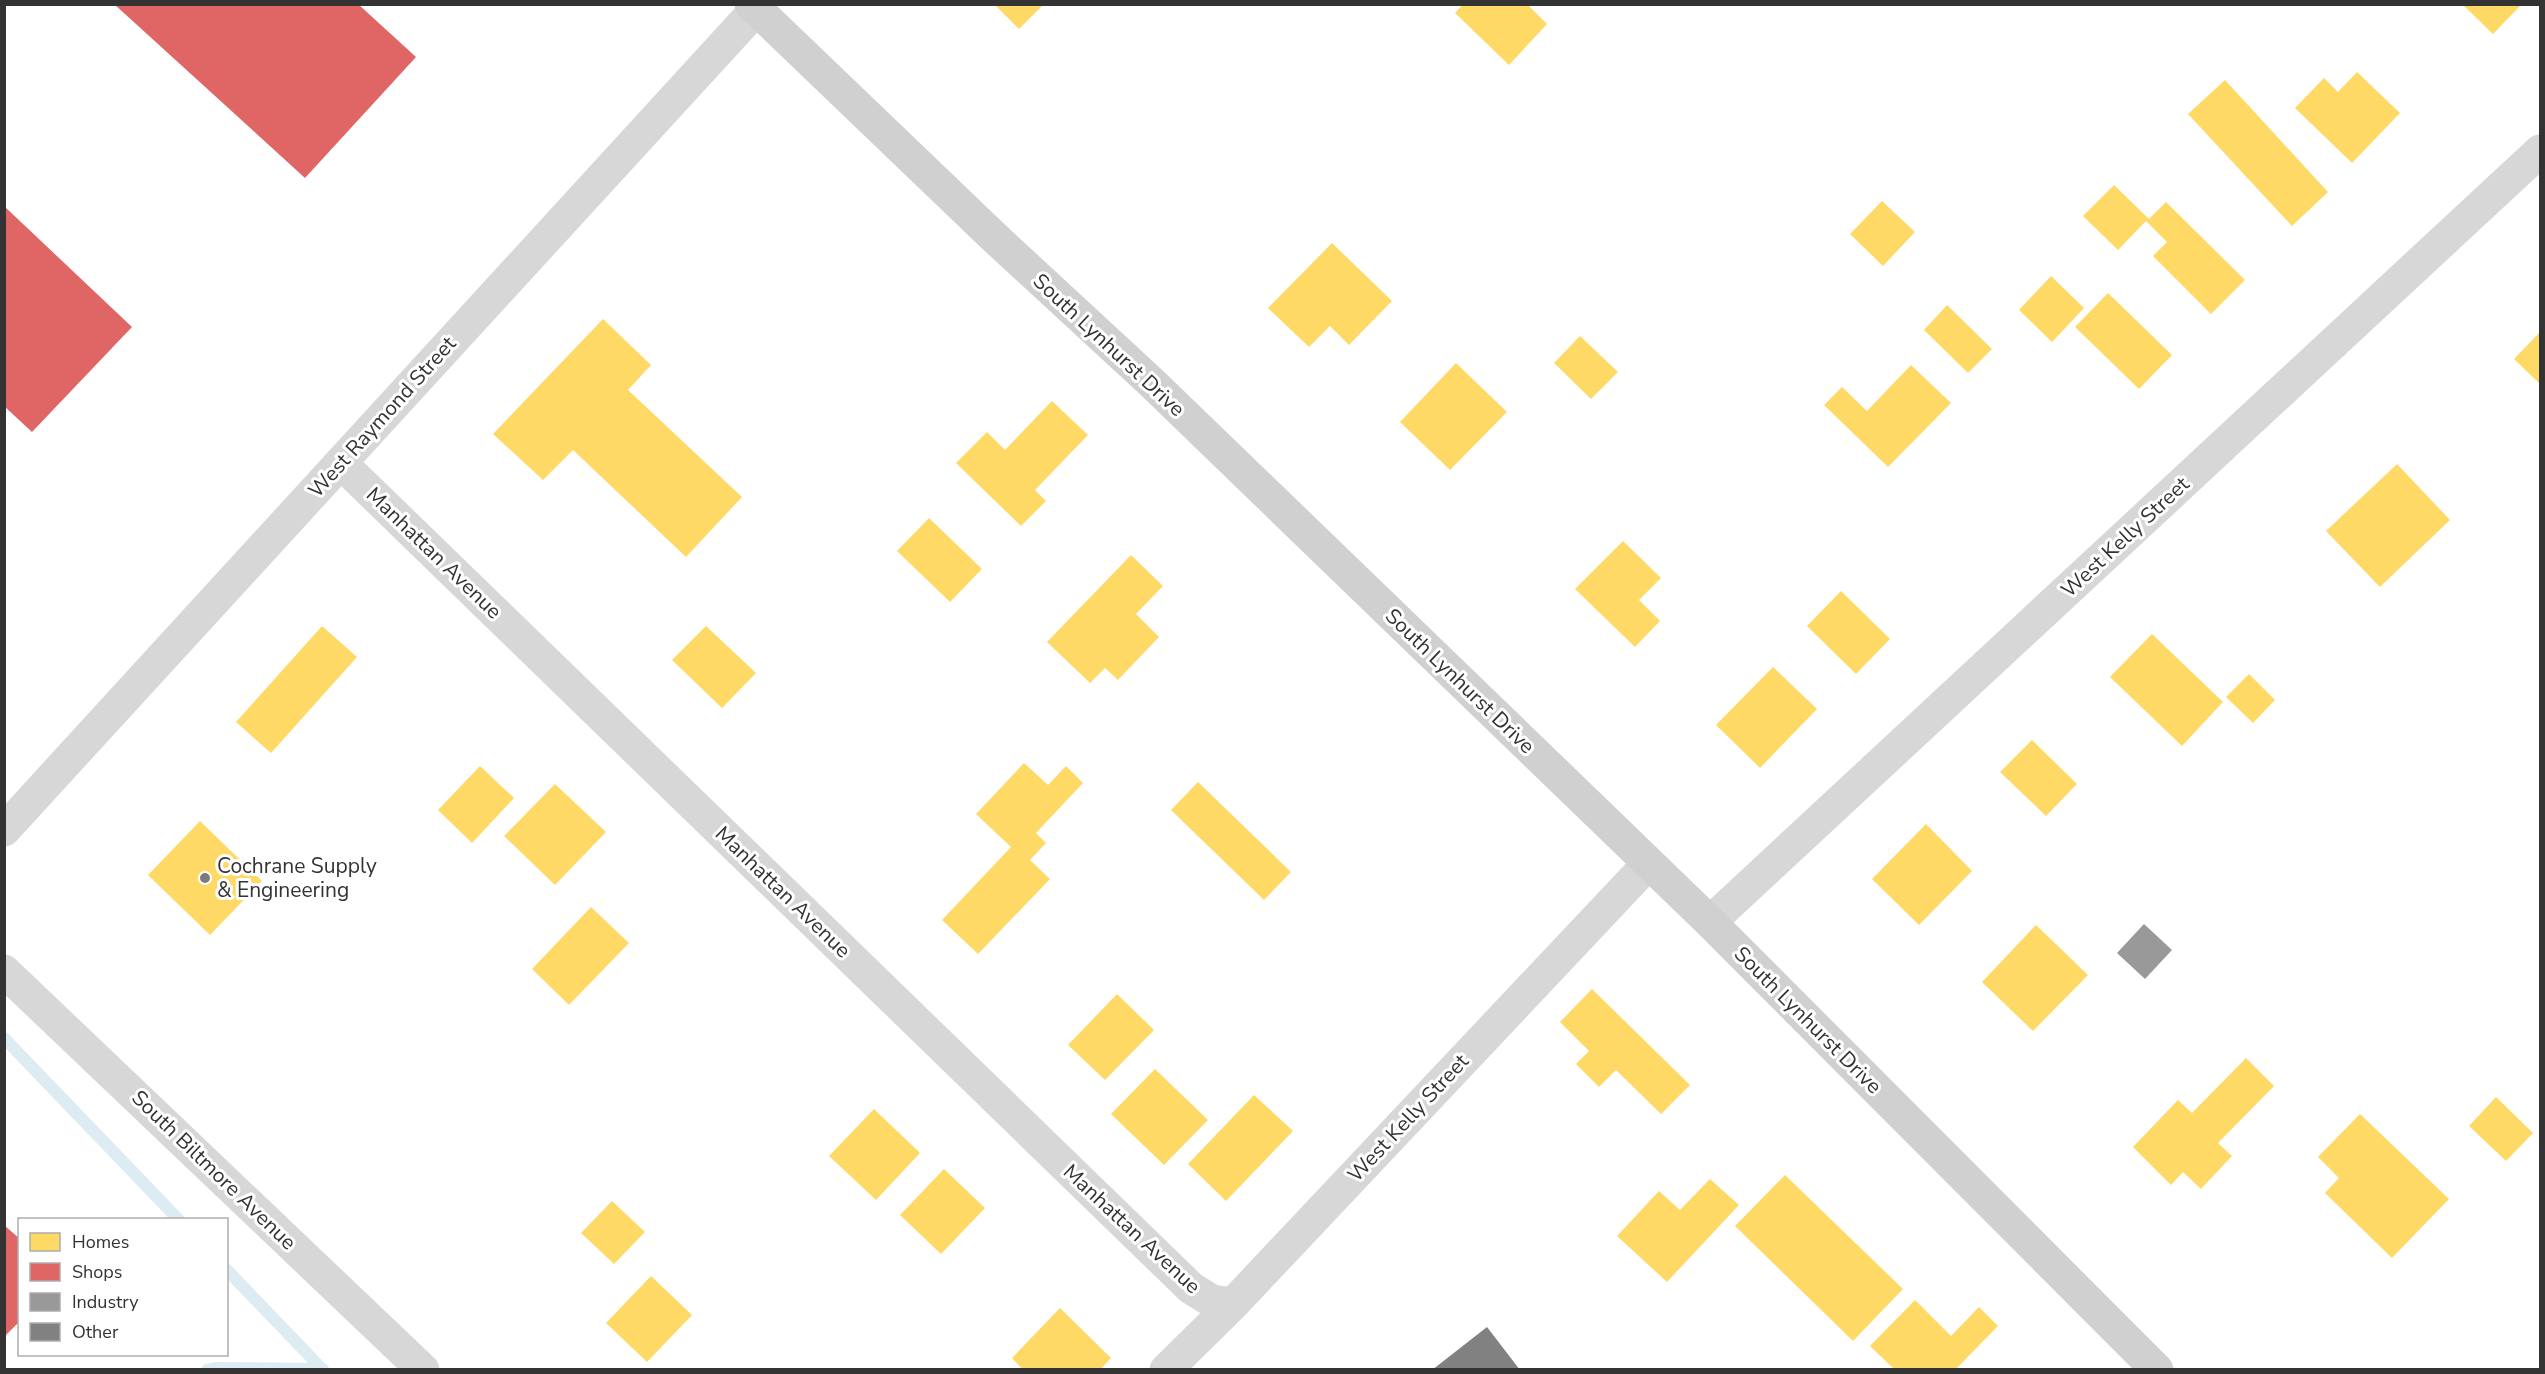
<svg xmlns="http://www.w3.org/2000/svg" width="2545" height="1374" viewBox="0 0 2545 1374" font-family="'Nunito Sans',sans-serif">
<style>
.homes{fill:#ffd966}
.shops{fill:#e06666}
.industry{fill:#999}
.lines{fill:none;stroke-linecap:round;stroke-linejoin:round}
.stream{stroke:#ddebf3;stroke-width:12}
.building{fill:#818181}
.minor{stroke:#d7d7d7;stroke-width:33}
.secondary{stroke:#d0d0d0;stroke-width:33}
.poi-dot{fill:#7a7a7a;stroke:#fff;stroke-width:2}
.labels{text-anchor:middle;stroke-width:6;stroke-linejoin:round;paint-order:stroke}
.street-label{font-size:21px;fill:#333;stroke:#fff}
.poi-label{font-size:21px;fill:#333;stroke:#fff;text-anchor:start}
</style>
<rect width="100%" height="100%" fill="#fff"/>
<path class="homes" d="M994,4H1044L1019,29Z
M1463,4H1527L1547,24L1509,65L1455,13Z
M2462,4H2522L2493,34Z
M2357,72L2400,113L2352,163L2295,108L2324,78L2338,92Z
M2225,80L2328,192L2292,226L2188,114Z
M2114,185L2149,219L2166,202L2245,280L2211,314L2153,256L2167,242L2146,221L2118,250L2083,216Z
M1882,201L1915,232L1883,266L1850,234Z
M1332,243L1392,301L1349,345L1330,326L1309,347L1268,308Z
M2051,276L2084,308L2052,342L2019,310Z
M2108,293L2172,355L2139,389L2075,327Z
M1947,305L1992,349L1968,373L1924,330Z
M603,319L651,365L628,390L742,497L686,557L573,450L543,480L493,434Z
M2540,332V384L2514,359Z
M1580,336L1618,372L1591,399L1554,363Z
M1456,363L1507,412L1450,470L1400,422Z
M1911,365L1951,403L1888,467L1824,405L1842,387L1867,411Z
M1052,401L1088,435L1035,490L1046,501L1021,526L956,463L987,432L1005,450Z
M2397,464L2450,520L2380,587L2326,531Z
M929,518L982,569L950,602L897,551Z
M1623,541L1661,578L1639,600L1660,621L1635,647L1575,589Z
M1131,555L1163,586L1136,614L1159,637L1118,680L1105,668L1090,683L1047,642Z
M1841,591L1890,639L1856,674L1807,626Z
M322,626L357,657L271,753L236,722Z
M706,626L756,673L722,708L672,660Z
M2152,634L2223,702L2182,746L2110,677Z
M1773,667L1817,709L1760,768L1716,725Z
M2249,674L2275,700L2253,723L2226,697Z
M2032,740L2077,784L2046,816L2000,772Z
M1024,763L1048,785L1066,766L1083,783L1036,833L1046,843L1030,860L1050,879L978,954L942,920L1011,847L976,814Z
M480,766L514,798L472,843L438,810Z
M1198,782L1291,872L1264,900L1171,810Z
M555,784L606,832L555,885L504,836Z
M200,821L262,881L210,935L148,875Z
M1926,824L1972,871L1919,925L1872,879Z
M591,907L629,943L569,1005L532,969Z
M2036,925L2088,975L2033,1031L1982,982Z
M1592,989L1690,1085L1661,1114L1616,1070L1599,1087L1576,1064L1589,1051L1560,1022Z
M1117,994L1154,1030L1105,1080L1068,1045Z
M2246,1058L2274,1086L2218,1143L2232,1156L2201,1189L2183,1172L2171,1185L2133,1147L2178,1100L2192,1113Z
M1155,1069L1208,1120L1164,1165L1111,1114Z
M1254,1095L1293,1131L1226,1201L1188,1164Z
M2496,1097L2533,1133L2506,1161L2469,1126Z
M874,1109L920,1153L876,1200L829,1156Z
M2360,1114L2449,1199L2392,1258L2325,1193L2339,1178L2318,1157Z
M944,1169L985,1208L941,1254L900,1215Z
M1785,1175L1903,1289L1853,1341L1735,1226Z
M1710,1179L1739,1205L1667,1282L1617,1236L1659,1191L1680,1210Z
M612,1201L645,1232L614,1264L581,1233Z
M651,1276L692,1315L647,1362L606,1323Z
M1915,1300L1951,1336L1979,1307L1998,1326L1955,1370H1895L1870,1346Z
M1060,1308L1111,1358L1100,1370H1023L1012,1358Z"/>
<path class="shops" d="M114,4H358L416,57L305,178Z
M4,206L132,327L32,432L4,406Z
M4,1225L20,1239V1321L4,1337Z"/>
<path class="industry" d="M2144,924L2172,950L2145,979L2117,953Z"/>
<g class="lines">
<path class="stream" d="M4,1038L179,1220
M226,1269L323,1370
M207,1370L217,1368L323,1369"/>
</g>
<path class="building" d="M1487,1327L1520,1370H1432Z"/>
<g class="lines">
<path class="minor" d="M341,463L1191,1288L1212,1301L1233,1304
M4,830L761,4
M1710,922L2540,151
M4,971L423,1370
M1166,1370L1233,1304L1648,864"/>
<path class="secondary" d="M751,4L995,238L1151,382L1710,922L2157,1370"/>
</g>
<circle class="poi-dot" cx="205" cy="878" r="6"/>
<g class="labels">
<g class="street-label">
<text transform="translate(1109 345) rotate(43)" y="7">South Lynhurst Drive</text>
<text transform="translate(382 417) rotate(-48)" y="7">West Raymond Street</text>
<text transform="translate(2125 537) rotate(-43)" y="7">West Kelly Street</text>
<text transform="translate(434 553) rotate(44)" y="7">Manhattan Avenue</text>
<text transform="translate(1460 681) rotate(44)" y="7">South Lynhurst Drive</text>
<text transform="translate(783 892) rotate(44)" y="7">Manhattan Avenue</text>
<text transform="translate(1808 1020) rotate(45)" y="7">South Lynhurst Drive</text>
<text transform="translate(1408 1118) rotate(-47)" y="7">West Kelly Street</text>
<text transform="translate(214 1170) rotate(44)" y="7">South Biltmore Avenue</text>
<text transform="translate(1132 1229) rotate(43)" y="7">Manhattan Avenue</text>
</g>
<g class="poi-label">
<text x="217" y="873">Cochrane Supply<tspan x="217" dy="24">&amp; Engineering</tspan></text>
</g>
</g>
<rect width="2545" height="1374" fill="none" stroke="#333333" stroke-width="12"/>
<rect x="18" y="1218" width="210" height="138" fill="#ffffff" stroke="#adadad" stroke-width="1.5"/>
<rect x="30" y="1233" width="30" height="18" fill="#ffd966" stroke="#adadad" stroke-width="1.5"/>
<text x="72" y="1248" font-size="18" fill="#333333">Homes</text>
<rect x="30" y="1263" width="30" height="18" fill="#e06666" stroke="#adadad" stroke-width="1.5"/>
<text x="72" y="1278" font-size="18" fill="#333333">Shops</text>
<rect x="30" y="1293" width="30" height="18" fill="#999999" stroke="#adadad" stroke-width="1.5"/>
<text x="72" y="1308" font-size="18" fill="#333333">Industry</text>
<rect x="30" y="1323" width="30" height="18" fill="#818181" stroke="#adadad" stroke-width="1.5"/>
<text x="72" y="1338" font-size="18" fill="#333333">Other</text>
</svg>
